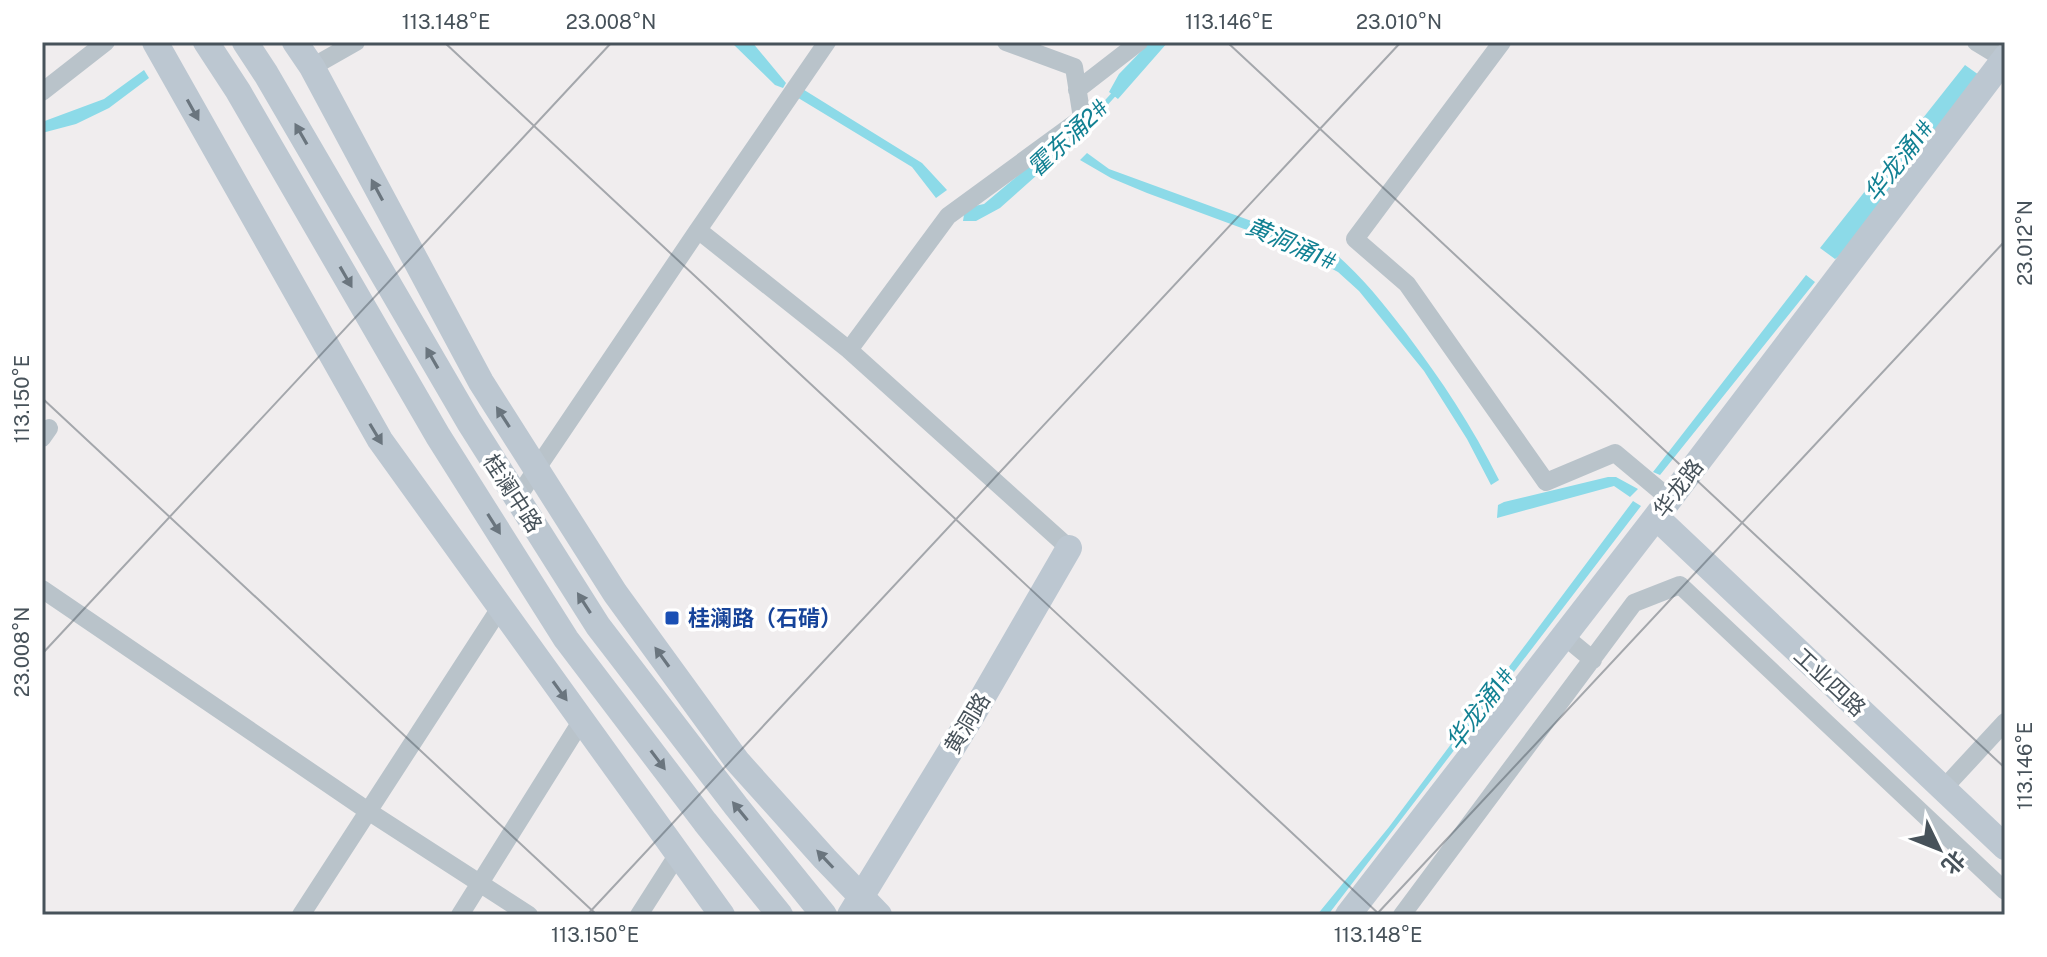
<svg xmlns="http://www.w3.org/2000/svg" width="2047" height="957" viewBox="0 0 2047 957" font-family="'Public Sans','Noto Sans SC',sans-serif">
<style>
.water{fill:#8cdae8}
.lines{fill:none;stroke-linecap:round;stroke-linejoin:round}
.stream{stroke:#8cdae8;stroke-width:5}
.street{stroke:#b9c3ca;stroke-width:18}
.secondary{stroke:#bcc7d1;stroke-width:26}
.oneway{fill:#6a757e}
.ticks{fill:none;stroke:#47525a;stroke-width:2;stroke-opacity:0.45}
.transit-dot{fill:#1a4fb4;stroke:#fff;stroke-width:3}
.labels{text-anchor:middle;stroke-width:7;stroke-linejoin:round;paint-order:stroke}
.street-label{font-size:22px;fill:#47525a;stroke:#fff}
.transit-label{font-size:22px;font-weight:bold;fill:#164399;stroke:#fff;text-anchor:start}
.water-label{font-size:24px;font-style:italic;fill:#128193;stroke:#fff}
.neatline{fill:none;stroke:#47525a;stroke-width:3}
.ticks-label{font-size:20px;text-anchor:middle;fill:#47525a}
</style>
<rect width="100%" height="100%" fill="#f0edee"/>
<path class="water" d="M731,42H752L786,83L783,88L775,85Z
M1150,42H1168L1118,99L1109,92L1119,74Z
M1965,65L1979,75L1845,252L1835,259L1820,248Z
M144,70L149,78L109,108L76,124L42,133V122L104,99Z
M801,88L922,163L947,190L936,198L912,167L795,96Z
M1096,110H1100L1102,117L1000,208L976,221H963L965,208L984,204Z
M1087,153L1109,169L1331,250C1360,274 1383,303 1406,333C1442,381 1472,426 1499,480L1491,485L1467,439L1424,371L1359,291L1338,272L1285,244L1147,193L1111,178L1080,160Z
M1806,275L1815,282L1660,475L1653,472Z
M1608,477H1616L1638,489L1630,497L1614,486L1497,518L1498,505L1504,502Z
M1633,501L1641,506L1328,915H1317L1389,827Z"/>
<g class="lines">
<path class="stream" d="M1095,115L1115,93"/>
<path class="street" d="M1502,42L1355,239L1407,284L1546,482L1615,453L1670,499
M1976,42L2004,59
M312,67L356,42
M1077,90L1139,42
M42,92L106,42
M698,230L827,42
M849,350L948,216L1082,118L1074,67L1006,42
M42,438L49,428
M517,498L698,230L849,350L1069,548
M42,589L368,811L529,915
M1564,636L1593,660
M1943,789L2005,722
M301,915L500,608
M460,915L582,720
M639,915L678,854
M1402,915L1634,603L1680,585L2005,891"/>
<path class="secondary" d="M155,42L380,440L722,915
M206,42L238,91L438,436L566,639L705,822L780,915
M245,42L266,74L469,422L598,626L736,806L824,915
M295,42L312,67L481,382L615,593L737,761L825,859L879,915
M1656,517L2005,847
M850,915L973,714L1069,548
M1348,915L1656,517L2005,58"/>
</g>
<defs><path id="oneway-solid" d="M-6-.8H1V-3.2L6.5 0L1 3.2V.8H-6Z" transform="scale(2)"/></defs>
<g class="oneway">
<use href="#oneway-solid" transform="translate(193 110) rotate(61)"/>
<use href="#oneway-solid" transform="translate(301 134) rotate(-120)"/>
<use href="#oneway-solid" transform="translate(377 190) rotate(-118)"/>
<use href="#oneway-solid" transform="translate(346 277) rotate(60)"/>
<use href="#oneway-solid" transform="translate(432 358) rotate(-120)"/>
<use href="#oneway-solid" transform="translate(503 417) rotate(-123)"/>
<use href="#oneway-solid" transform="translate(376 434) rotate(59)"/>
<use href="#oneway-solid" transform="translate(494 524) rotate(58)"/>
<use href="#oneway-solid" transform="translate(584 603) rotate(-123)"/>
<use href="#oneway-solid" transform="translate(662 657) rotate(-126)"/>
<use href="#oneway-solid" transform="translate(560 691) rotate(54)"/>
<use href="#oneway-solid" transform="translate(658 760) rotate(53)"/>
<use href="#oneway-solid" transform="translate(740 811) rotate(-129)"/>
<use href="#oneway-solid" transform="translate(825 859) rotate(-133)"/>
</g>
<path class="ticks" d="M444,42L1380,915M1227,42L2005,768M42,398L597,915M42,654L612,42M587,915L1401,42M1376,915L2005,241"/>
<rect class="transit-dot" x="664" y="610" width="16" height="16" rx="4"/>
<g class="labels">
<g class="street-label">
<text transform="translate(1678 488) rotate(-53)" y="8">华龙路</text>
<text transform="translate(513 493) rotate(57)" y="8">桂澜中路</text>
<text transform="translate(1830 682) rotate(43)" y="8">工业四路</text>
<text transform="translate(967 723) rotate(-59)" y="8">黄洞路</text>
</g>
<g class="transit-label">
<text x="688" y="626">桂澜路（石𬒔）</text>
</g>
<g class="water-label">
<text transform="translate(1068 138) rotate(-43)" y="8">霍东涌2#</text>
<text transform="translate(1899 161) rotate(-52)" y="8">华龙涌1#</text>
<text transform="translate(1291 244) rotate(24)" y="8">黄洞涌1#</text>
<text transform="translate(1480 709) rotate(-53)" y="8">华龙涌1#</text>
</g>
</g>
<rect width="2047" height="957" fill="none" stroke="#ffffff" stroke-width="88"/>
<g transform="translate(1939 849) rotate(133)" stroke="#ffffff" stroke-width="6" paint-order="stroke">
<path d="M0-6L14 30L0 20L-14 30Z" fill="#47525a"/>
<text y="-12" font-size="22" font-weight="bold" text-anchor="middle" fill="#47525a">北</text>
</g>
<rect x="44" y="44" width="1959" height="869" class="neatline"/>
<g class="ticks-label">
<text x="446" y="29">113.148°E</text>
<text x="611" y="29">23.008°N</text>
<text x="1229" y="29">113.146°E</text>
<text x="1399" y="29">23.010°N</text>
<text transform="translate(2025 243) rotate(-90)" y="7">23.012°N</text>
<text transform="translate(22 399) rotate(-90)" y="7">113.150°E</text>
<text transform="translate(22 652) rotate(-90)" y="7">23.008°N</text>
<text transform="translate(2025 766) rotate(-90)" y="7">113.146°E</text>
<text x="595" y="942">113.150°E</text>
<text x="1378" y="942">113.148°E</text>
</g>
</svg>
